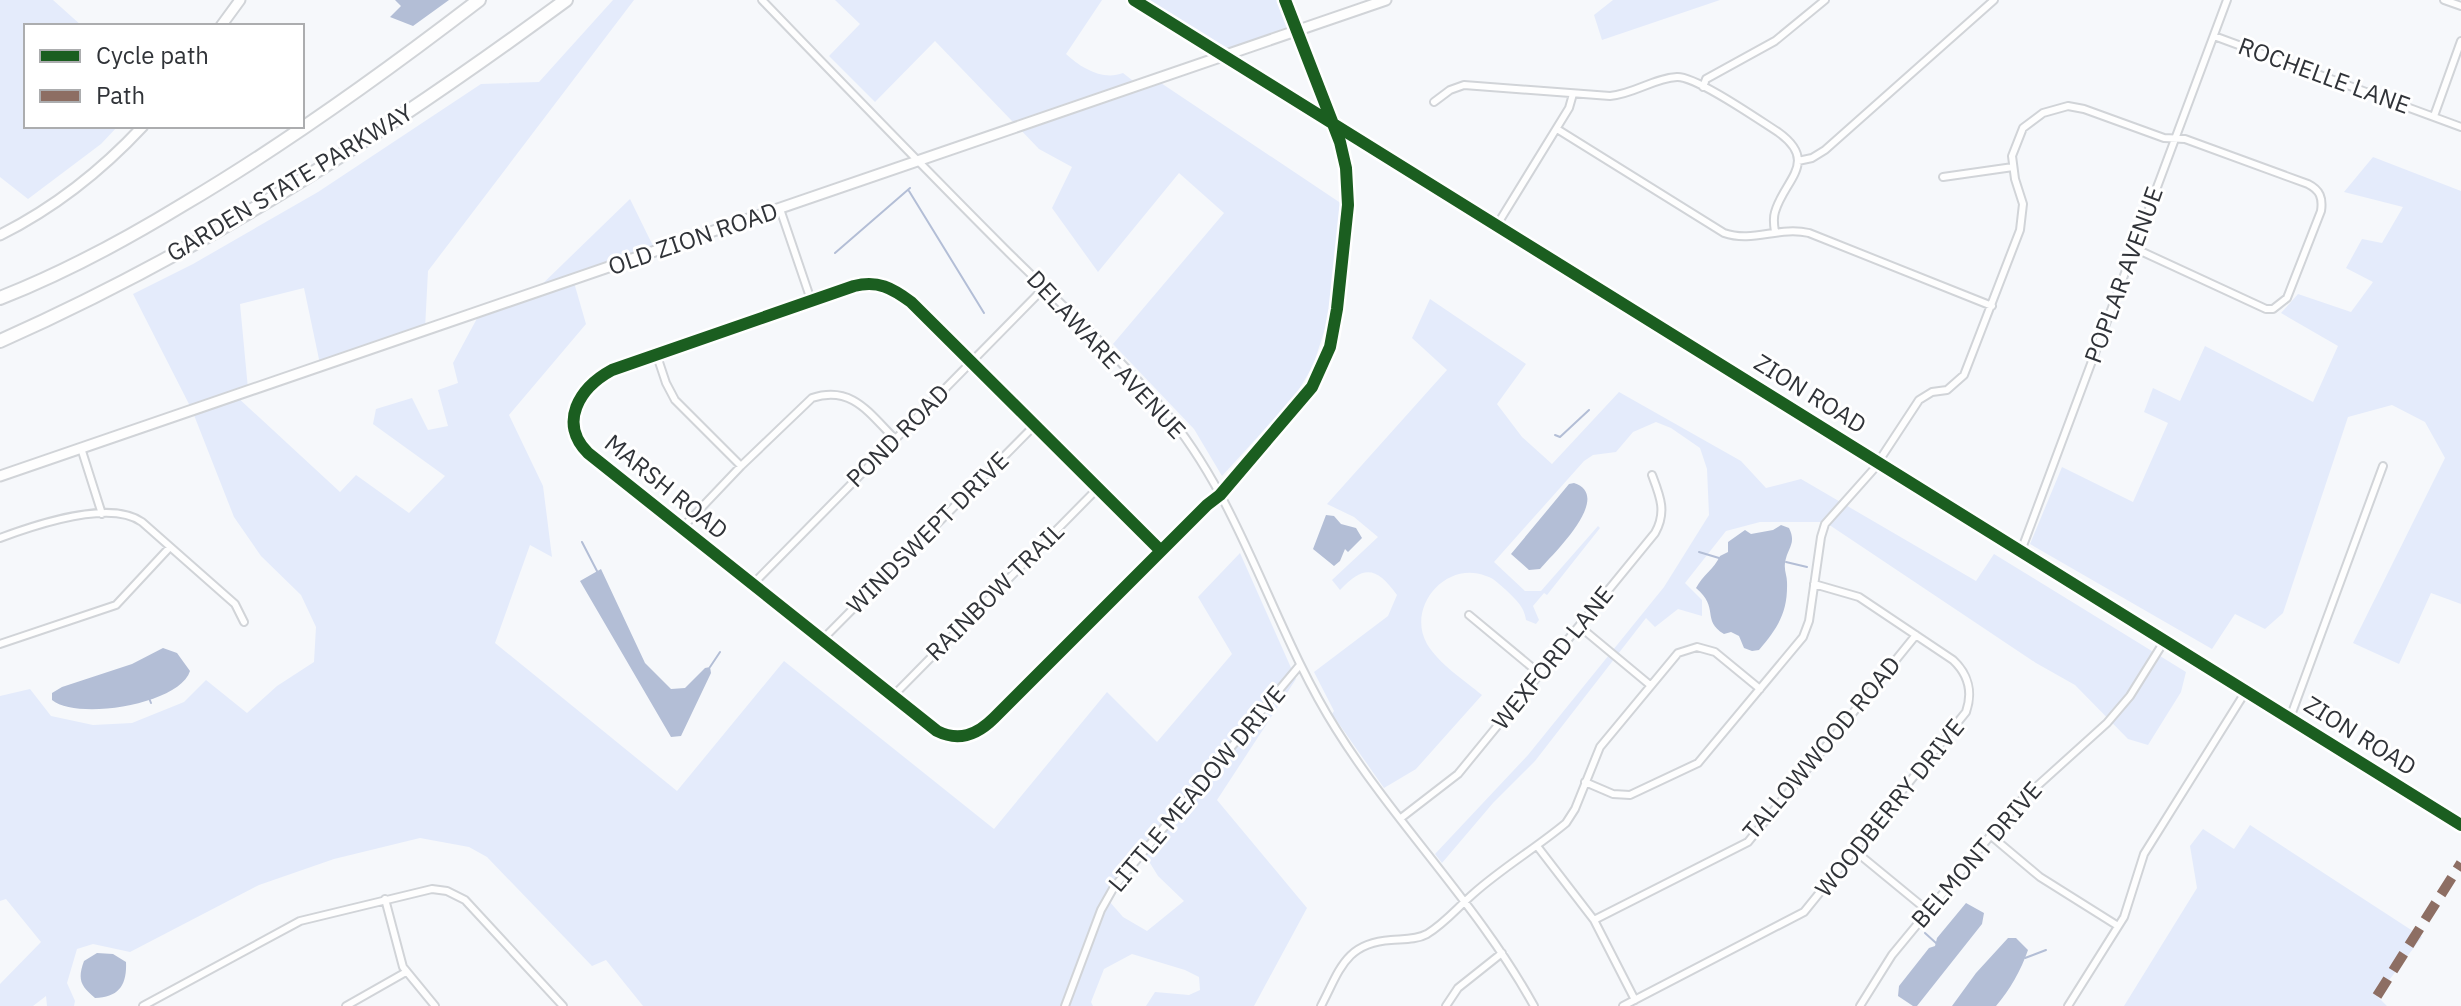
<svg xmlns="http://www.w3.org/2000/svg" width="2461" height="1006" viewBox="0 0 2461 1006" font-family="'IBM Plex Sans',sans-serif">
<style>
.green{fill:#e4ebfb;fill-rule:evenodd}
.water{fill:#b3bed6}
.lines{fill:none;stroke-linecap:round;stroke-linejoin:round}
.stream{stroke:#b3bed6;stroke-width:2}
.street-casing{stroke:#d1d4d8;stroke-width:10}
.secondary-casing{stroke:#d1d4d8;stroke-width:13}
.highway-casing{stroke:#d1d4d8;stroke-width:16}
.street{stroke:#fefefe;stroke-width:6}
.secondary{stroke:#fefefe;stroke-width:9}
.highway{stroke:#fefefe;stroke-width:12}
.quiet{stroke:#8d6e63;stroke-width:10;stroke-dasharray:20 10;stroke-linecap:butt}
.cycleway-casing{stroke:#fff;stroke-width:17}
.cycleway{stroke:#1b5e20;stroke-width:12}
.labels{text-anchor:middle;stroke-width:6;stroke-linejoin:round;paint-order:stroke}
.street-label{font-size:24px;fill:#303338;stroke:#fff}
</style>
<rect width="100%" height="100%" fill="#f6f8fb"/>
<path class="green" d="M0,0H53L82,26H26V126H118L101,144L28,199L0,177Z
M613,0H634L428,271L425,329L320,364L304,288L240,304L248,389L235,395L340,492L356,475L409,513L445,476L373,424L376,409L412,398L428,430L448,426L438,390L458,383L453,363L481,311L533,293L630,199L655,250L573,279L586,324L509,415L543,486L552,557L530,545L495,643L677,791L784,661L994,829L1107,692L1157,742L1232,654L1198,597L1240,553L1296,679L1217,800L1307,908L1254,1006H1146L1155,992L1189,995L1200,990L1199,977L1185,970L1132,954L1104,969L1091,1002L1093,1006H643L606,960L592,966L487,857L469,847L420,838L334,859L259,885L130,952L93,944L77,949L67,983L75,1001L74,1006H47L46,996L33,1006H0V984L41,942L6,899L0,901V696L30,689L51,716L93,725L132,723L184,702L206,680L247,713L277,686L314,662L316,627L301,595L261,556L234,517L192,410L133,294L193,264L318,192L481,84L539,82ZM1145,855L1158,876L1184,901L1147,931L1123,917L1109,901Z
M835,0H1102L1066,54C1081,68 1103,81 1123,73L1137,84L1155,79L1348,208L1340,282L1313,366L1295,396L1222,476L1194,429L1113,344L1224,213L1179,173L1098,272L1052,208L1072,167L1039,149L935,41L875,102L829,56L860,24Z
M1134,0H1282L1290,27L1224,55Z
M1613,0H1720L1602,40L1594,15Z
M2373,157L2461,191V604L2431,593L2399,664L2353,643L2445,458L2425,422L2392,405L2348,417L2283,613L2265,629L2235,614L2212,649L2030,544L2062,467L2133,502L2168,423L2144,412L2153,388L2180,401L2205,346L2313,402L2338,346L2281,313L2298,294L2351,312L2373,282L2346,268L2362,239L2382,243L2403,207L2344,192Z
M1430,299L1526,364L1497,404L1522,437L1552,464L1619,392L1741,461L1766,488L1801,479L1976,581L1994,554L2186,672L2181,692L2148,745L2128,739L2075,685L2036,663L1825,522H1760L1726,531L1685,583L1702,600V616L1678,609L1655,627L1646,618L1535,761L1493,803L1442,863L1435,854L1528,755L1664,587L1709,515L1707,469L1700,448L1671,428L1656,422L1633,432L1616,452L1593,455L1584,461L1494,562L1525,591H1541L1598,526L1600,528L1547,595L1544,593L1533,606L1539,620L1536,624L1526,620C1524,606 1516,600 1506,590C1500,585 1494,578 1486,576C1446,560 1406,607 1427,644C1439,664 1464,680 1482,695L1416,769L1384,788L1332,714L1334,711L1314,672L1388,616L1397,595C1377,567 1364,564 1340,590L1332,580L1378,537L1354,517L1327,504L1447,370L1412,338Z
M2250,825L2422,937L2377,996L2387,1006H2124L2197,888L2190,846L2203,829L2234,849Z"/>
<path class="water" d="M395,0H449L413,26L390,17L401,6Z
M1574,483C1614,496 1553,554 1540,569L1529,570L1511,554L1569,484Z
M1326,515L1334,516L1341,524L1356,528L1362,538L1348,552L1345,549L1340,561L1334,566L1313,549Z
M1781,525L1789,528C1797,544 1787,548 1785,563C1784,571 1787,575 1787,582C1788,612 1778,628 1759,650L1752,651L1744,648L1739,636L1731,632L1724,634C1701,620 1720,608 1696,588C1703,575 1714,569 1720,556L1728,552V542L1745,530L1751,534L1773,530Z
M601,569L645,663L671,689L685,688L705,668L710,667L711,673L681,736L671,737L580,581Z
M163,648L177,653L190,671C180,704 78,721 52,700V693L62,687L132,664Z
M1966,903L1984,913L1982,924L1917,1006H1913L1898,996L1899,986L1929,948L1935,946L1937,938Z
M2008,938H2016L2028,950C2021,970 2010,990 1996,1006H1952L1976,973Z
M97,953L113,954L126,962C127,985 119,997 95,998C81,986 77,980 84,961Z"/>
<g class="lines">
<path class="stream" d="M909,191L984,313
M835,253L910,188
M1555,435L1560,437L1589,410
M582,542L598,573
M1699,552L1719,558
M1786,562L1807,567
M710,667L720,652
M149,698L151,703
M1925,933L1936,943
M2025,958L2046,950"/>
<g class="street-casing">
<path id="street" d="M762,0C842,83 922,166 1004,248C1057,301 1114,351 1162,408C1242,501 1271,626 1336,729C1396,825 1479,906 1534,1006
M1285,0L1297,31
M2444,0L2461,6
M2214,36L2461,127
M1703,87L1706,79L1775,41L1825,0
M1434,102L1450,90L1464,85L1610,96C1634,94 1654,78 1677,77C1696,76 1759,120 1778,132C1820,162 1784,180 1775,212C1773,218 1774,226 1775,232
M2434,116L2461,41
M1557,129L1724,233C1753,243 1779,226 1809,233L1992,306
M1798,161L1812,158L1825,150L1994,0
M1943,177L2013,167
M780,209L811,300
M1497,225L1569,108L1573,94
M657,356L666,383L675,400L741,466
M81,448L102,514
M682,528L741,466L812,398C852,385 869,413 895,439
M0,538C35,525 110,499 142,522L235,604L244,622
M1161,551L911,302C892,288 878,280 854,286L612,370C579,388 558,423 588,453L937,731C959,742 977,735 994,718L1207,505L1220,495L1304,398L1321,369L1330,347L1337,309L1348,198L1344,160L1333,124
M2021,551L2227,0
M752,585L1044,288
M1469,615L1540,674
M1579,626L1650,685
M822,640L1034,426
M0,644L116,605L170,547
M893,696L1097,489
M2290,718L2383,466
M1585,782L1613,794L1630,795L1698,763L1803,637L1809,621L1821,537L1825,524L1873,470L1919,400L1932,392L1947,390L1964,375L2020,230L2023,204L2015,179L2012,156L2023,128L2043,113L2068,106L2084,109L2164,138L2185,139L2308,184C2320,190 2323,198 2321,211L2287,298L2273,309H2266L2134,248
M1401,818L1458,774L1655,533C1667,512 1660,496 1652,475
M1990,835L2040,877L2118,926
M1537,846L1594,920L1635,1000
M1855,851L1928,911
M385,899L403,967L435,1006
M1594,920L1748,842L1916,635
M143,1006L300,921L432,889L447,891L465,900L563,1006
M346,1006L406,972
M1065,1006L1101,910L1114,887L1300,665
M1321,1006C1340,970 1345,943 1391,940C1403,939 1416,940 1427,934C1445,923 1457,908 1473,894C1502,868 1536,848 1566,823L1575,809L1600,747L1678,653L1697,647L1715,652L1760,689
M1446,1006L1458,988L1502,953
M1623,1006L1804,912L1966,712C1973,692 1968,674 1953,660L1859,597L1814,584
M1860,1006L1892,955L2015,806L2107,723L2130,696L2165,640
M2068,1006L2124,917L2144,854L2246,691"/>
</g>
<g class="secondary-casing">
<path id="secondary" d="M1134,0L2461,825
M221,26L240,0
M1297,31L1333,124
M0,235C54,208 102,170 143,126
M0,476L1386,0"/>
</g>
<g class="highway-casing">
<path id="highway" d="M0,298C64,273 125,240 184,204C287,143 384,73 479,0
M0,341C203,251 388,131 566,0"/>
</g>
<use href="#street" class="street"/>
<use href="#secondary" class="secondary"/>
<use href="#highway" class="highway"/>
<path class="quiet" d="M2377,996L2461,863"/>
<g class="cycleway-casing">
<path id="cycleway" d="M1134,0L2461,825
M1161,551L911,302C892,288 878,280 854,286L612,370C579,388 558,423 588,453L937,731C959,742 977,735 994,718L1207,505L1220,495L1312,387L1330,347L1337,309L1348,205L1346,168L1340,142L1285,0"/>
</g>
<use href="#cycleway" class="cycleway"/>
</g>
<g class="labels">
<g class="street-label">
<text transform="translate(2324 76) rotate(20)" y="8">ROCHELLE LANE</text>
<text transform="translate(290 183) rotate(-31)" y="8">GARDEN STATE PARKWAY</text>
<text transform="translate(693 239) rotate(-19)" y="8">OLD ZION ROAD</text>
<text transform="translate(2124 275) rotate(-70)" y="8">POPLAR AVENUE</text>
<text transform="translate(1106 355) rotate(47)" y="8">DELAWARE AVENUE</text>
<text transform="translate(1810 394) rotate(32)" y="8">ZION ROAD</text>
<text transform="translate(898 436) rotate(-45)" y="8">POND ROAD</text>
<text transform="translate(666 487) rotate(39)" y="8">MARSH ROAD</text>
<text transform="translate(928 533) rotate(-45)" y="8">WINDSWEPT DRIVE</text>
<text transform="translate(995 592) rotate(-45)" y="8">RAINBOW TRAIL</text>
<text transform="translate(1553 658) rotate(-51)" y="8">WEXFORD LANE</text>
<text transform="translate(2360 736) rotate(32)" y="8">ZION ROAD</text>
<text transform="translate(1822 748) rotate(-50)" y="8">TALLOWWOOD ROAD</text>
<text transform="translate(1197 789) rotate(-50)" y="8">LITTLE MEADOW DRIVE</text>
<text transform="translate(1890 808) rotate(-51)" y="8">WOODBERRY DRIVE</text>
<text transform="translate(1977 855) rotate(-49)" y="8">BELMONT DRIVE</text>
</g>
</g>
<rect x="24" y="24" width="280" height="104" fill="#ffffff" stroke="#acadaf" stroke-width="2"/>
<rect x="40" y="50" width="40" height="12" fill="#1b5e20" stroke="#acadaf" stroke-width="2"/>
<text x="96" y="64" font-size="24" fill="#303338">Cycle path</text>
<rect x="40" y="90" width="40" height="12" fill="#8d6e63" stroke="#acadaf" stroke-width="2"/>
<text x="96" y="104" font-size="24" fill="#303338">Path</text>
</svg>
